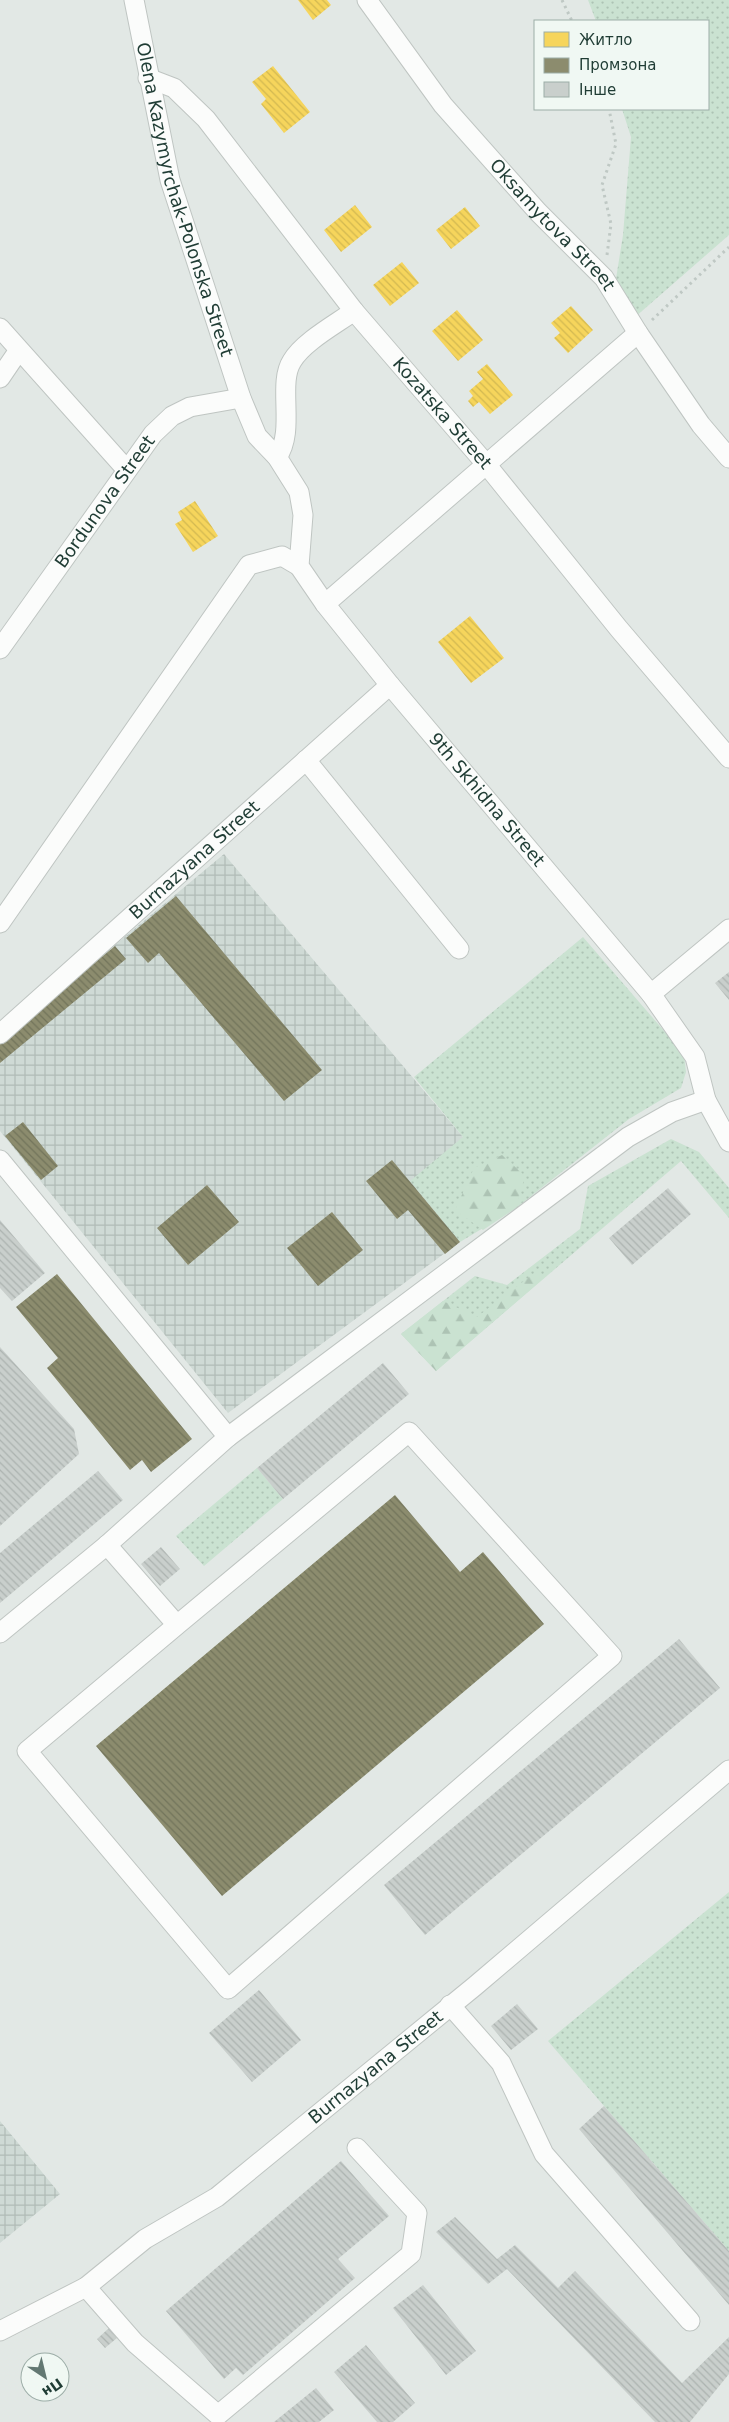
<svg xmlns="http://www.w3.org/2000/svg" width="729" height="2422" viewBox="0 0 729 2422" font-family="'DejaVu Sans',sans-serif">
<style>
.industrial{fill:url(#industrial-grid)}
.grass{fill:url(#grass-dots)}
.forest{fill:url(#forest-firs)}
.homes{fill:url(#homes-back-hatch)}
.industry{fill:url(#industry-back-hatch)}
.building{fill:url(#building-back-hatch)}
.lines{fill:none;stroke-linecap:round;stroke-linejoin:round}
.minor-casing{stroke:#bfc5c2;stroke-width:21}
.path{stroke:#bfc8c4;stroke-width:3;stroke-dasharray:2.5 4;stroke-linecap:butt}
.minor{stroke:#fbfcfb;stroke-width:19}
.labels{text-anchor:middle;stroke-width:5;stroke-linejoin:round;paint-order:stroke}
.street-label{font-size:18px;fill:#1f3c34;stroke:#f0f8f3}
</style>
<defs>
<pattern id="industrial-grid" width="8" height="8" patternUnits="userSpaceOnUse" patternTransform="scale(1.25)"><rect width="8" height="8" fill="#cfdad5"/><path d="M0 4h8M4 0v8" fill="none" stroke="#b1bcb7"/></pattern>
<pattern id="grass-dots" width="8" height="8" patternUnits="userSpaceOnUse" patternTransform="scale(1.25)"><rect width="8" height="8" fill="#cae2d1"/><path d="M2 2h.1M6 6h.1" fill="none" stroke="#adc3b4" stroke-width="1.8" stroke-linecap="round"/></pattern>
<pattern id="forest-firs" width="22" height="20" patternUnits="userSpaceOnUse" patternTransform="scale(1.25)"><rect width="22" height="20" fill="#cae2d1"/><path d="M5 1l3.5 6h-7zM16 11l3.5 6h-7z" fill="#adc3b4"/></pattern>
<pattern id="homes-back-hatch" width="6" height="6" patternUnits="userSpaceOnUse" patternTransform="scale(1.25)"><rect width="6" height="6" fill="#f6d55c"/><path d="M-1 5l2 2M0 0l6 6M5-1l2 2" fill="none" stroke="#d2b851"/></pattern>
<pattern id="industry-back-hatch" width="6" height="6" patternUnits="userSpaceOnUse" patternTransform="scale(1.25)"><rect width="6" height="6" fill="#8c8c6e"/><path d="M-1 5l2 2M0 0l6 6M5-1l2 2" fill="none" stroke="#72745b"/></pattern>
<pattern id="building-back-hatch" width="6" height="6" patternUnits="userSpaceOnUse" patternTransform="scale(1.25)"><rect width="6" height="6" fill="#c9cfcc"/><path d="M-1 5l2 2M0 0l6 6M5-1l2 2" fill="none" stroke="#acb3b0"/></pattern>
</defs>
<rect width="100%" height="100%" fill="#e2e8e5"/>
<path class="industrial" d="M224,854L463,1137L460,1242L228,1413L0,1131V1041Z
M0,2121L60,2194L0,2243Z"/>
<path class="grass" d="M588,0H729V235L634,318L615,285L623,235L631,137L622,109H708V21H596Z
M583,937L684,1054L686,1072L681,1088L629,1119L516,1208L460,1242L410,1181L463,1137L414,1077Z
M671,1139L699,1152L729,1188V1218L681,1161L436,1371L401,1334L475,1276L507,1285L580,1229L588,1186Z
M257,1468L283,1499L204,1566L176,1536Z
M729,1892V2251L548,2041Z"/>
<path class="forest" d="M502,1155L525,1176L516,1208L483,1230L455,1210L474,1168Z
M533,1274L545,1277L436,1371L401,1334L443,1301L477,1317Z"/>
<path class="homes" d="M298,0H327L331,5L313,20Z
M273,66L310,112L284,133L261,104L266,99L252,82Z
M355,205L372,227L341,252L324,230Z
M465,207L480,226L451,249L436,230Z
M402,262L419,283L390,306L373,285Z
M571,306L593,330L568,353L554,338L560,333L551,323Z
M457,310L483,340L458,361L432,331Z
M487,364L513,395L490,414L479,402L473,407L468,401L473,396L469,391L483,379L477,372Z
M195,501L218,536L193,552L175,524L182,520L178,512Z
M470,616L504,658L471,683L438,642Z"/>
<path class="industry" d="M176,896L322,1070L284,1101L159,953L148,963L126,938Z
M115,946L126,959L0,1063V1041Z
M23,1122L58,1166L41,1180L5,1136Z
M392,1160L460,1242L445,1254L408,1210L397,1219L366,1181Z
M207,1185L239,1222L188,1265L157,1228Z
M332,1212L363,1250L318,1286L287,1248Z
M57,1274L192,1439L151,1472L142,1460L130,1470L47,1368L58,1358L16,1307Z
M395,1495L460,1572L483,1552L544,1624L222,1896L96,1746Z"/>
<path class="building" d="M729,972V1000L715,983Z
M668,1188L691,1214L632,1265L609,1238Z
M0,1220L45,1273L12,1301L0,1288Z
M0,1347L74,1429L79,1454L0,1526Z
M383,1363L409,1394L283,1499L257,1468Z
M98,1471L123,1500L0,1603V1553Z
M161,1547L180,1569L160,1586L141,1564Z
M679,1639L720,1688L425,1935L384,1885Z
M259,1990L301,2040L252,2082L209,2033Z
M517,2004L538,2029L511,2050L491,2026Z
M604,2106L729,2251V2305L579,2129Z
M341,2161L389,2216L338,2259L355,2278L243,2375L236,2368L224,2379L166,2311Z
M455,2217L497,2259L515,2245L558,2288L575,2271L682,2383L729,2337V2374L690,2422H655L507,2269L488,2284L436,2232Z
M423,2285L476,2351L446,2375L393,2308Z
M109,2328L117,2338L105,2348L97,2339Z
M366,2345L415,2403L393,2422H377L334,2372Z
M316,2388L334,2410L319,2422H274Z"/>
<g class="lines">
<g class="minor-casing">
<g id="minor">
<path id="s1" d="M134,0L170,180L241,398L257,436L277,457L299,492L303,515L299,566L325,604L390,685L651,994"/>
<path id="s2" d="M367,0L443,105L538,212L604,278L638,333L701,425L729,458"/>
<path id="s3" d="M148,78L174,88L206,119L354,311L486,464L619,629L729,758"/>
<path d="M0,328L126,469"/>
<path d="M0,378L19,350"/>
<path d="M277,457C296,431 277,384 292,361C303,342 336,324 354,311"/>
<path d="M325,604L638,333"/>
<path id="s4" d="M0,649L153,434L172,416L190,407L241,398"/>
<path d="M306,760L459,949"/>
<path d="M0,923L249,565L282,556L299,566"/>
<path d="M729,929L651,994L695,1057L706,1100L729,1142"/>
<path id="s5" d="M0,1034L390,685"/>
<path d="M0,1160L228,1437"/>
<path d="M107,1545L177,1625L27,1751L228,1989L612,1656L409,1432L177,1625"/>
<path d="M0,1633L107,1545L228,1437L628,1137L672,1112L706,1100"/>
<path d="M450,2005L501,2063L544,2154L690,2321"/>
<path d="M86,2287L135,2343L218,2415L411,2254L417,2213L357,2148"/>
<path id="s6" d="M0,2331L86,2287L145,2239L217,2197L475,1986L729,1770"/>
</g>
</g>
<path class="path" d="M562,0L572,21
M607,255L611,224L602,185L616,144L609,109
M652,320L729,247"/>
<use href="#minor" class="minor"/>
</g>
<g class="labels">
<g class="street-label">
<text dy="6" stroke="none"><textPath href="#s1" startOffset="206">Olena Kazymyrchak-Polonska Street</textPath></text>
<text dy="6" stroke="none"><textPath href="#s2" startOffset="292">Oksamytova Street</textPath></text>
<text dy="6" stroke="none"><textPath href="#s3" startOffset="450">Kozatska Street</textPath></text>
<text dy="6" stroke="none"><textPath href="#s4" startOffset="181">Bordunova Street</textPath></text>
<text dy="6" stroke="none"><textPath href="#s1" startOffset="899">9th Skhidna Street</textPath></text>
<text dy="6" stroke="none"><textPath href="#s5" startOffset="261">Burnazyana Street</textPath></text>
<text dy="6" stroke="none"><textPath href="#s6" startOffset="461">Burnazyana Street</textPath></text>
</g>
</g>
<rect x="534" y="20" width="175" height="90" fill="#f0f8f3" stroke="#9cada7"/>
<rect x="544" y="32" width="25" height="15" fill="#f6d55c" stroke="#9cada7"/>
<text x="579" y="45" font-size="15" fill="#1f3c34">Житло</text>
<rect x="544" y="58" width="25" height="15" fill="#8c8c6e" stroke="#9cada7"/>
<text x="579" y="70" font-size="15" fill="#1f3c34">Промзона</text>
<rect x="544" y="82" width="25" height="15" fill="#c9cfcc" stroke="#9cada7"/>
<text x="579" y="95" font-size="15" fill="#1f3c34">Інше</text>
<g transform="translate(45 2377) rotate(145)"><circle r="24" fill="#f0f8f3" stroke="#9cada7"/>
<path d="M0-4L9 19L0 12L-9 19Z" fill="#637872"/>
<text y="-8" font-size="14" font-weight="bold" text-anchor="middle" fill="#1f3c34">Пн</text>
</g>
</svg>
